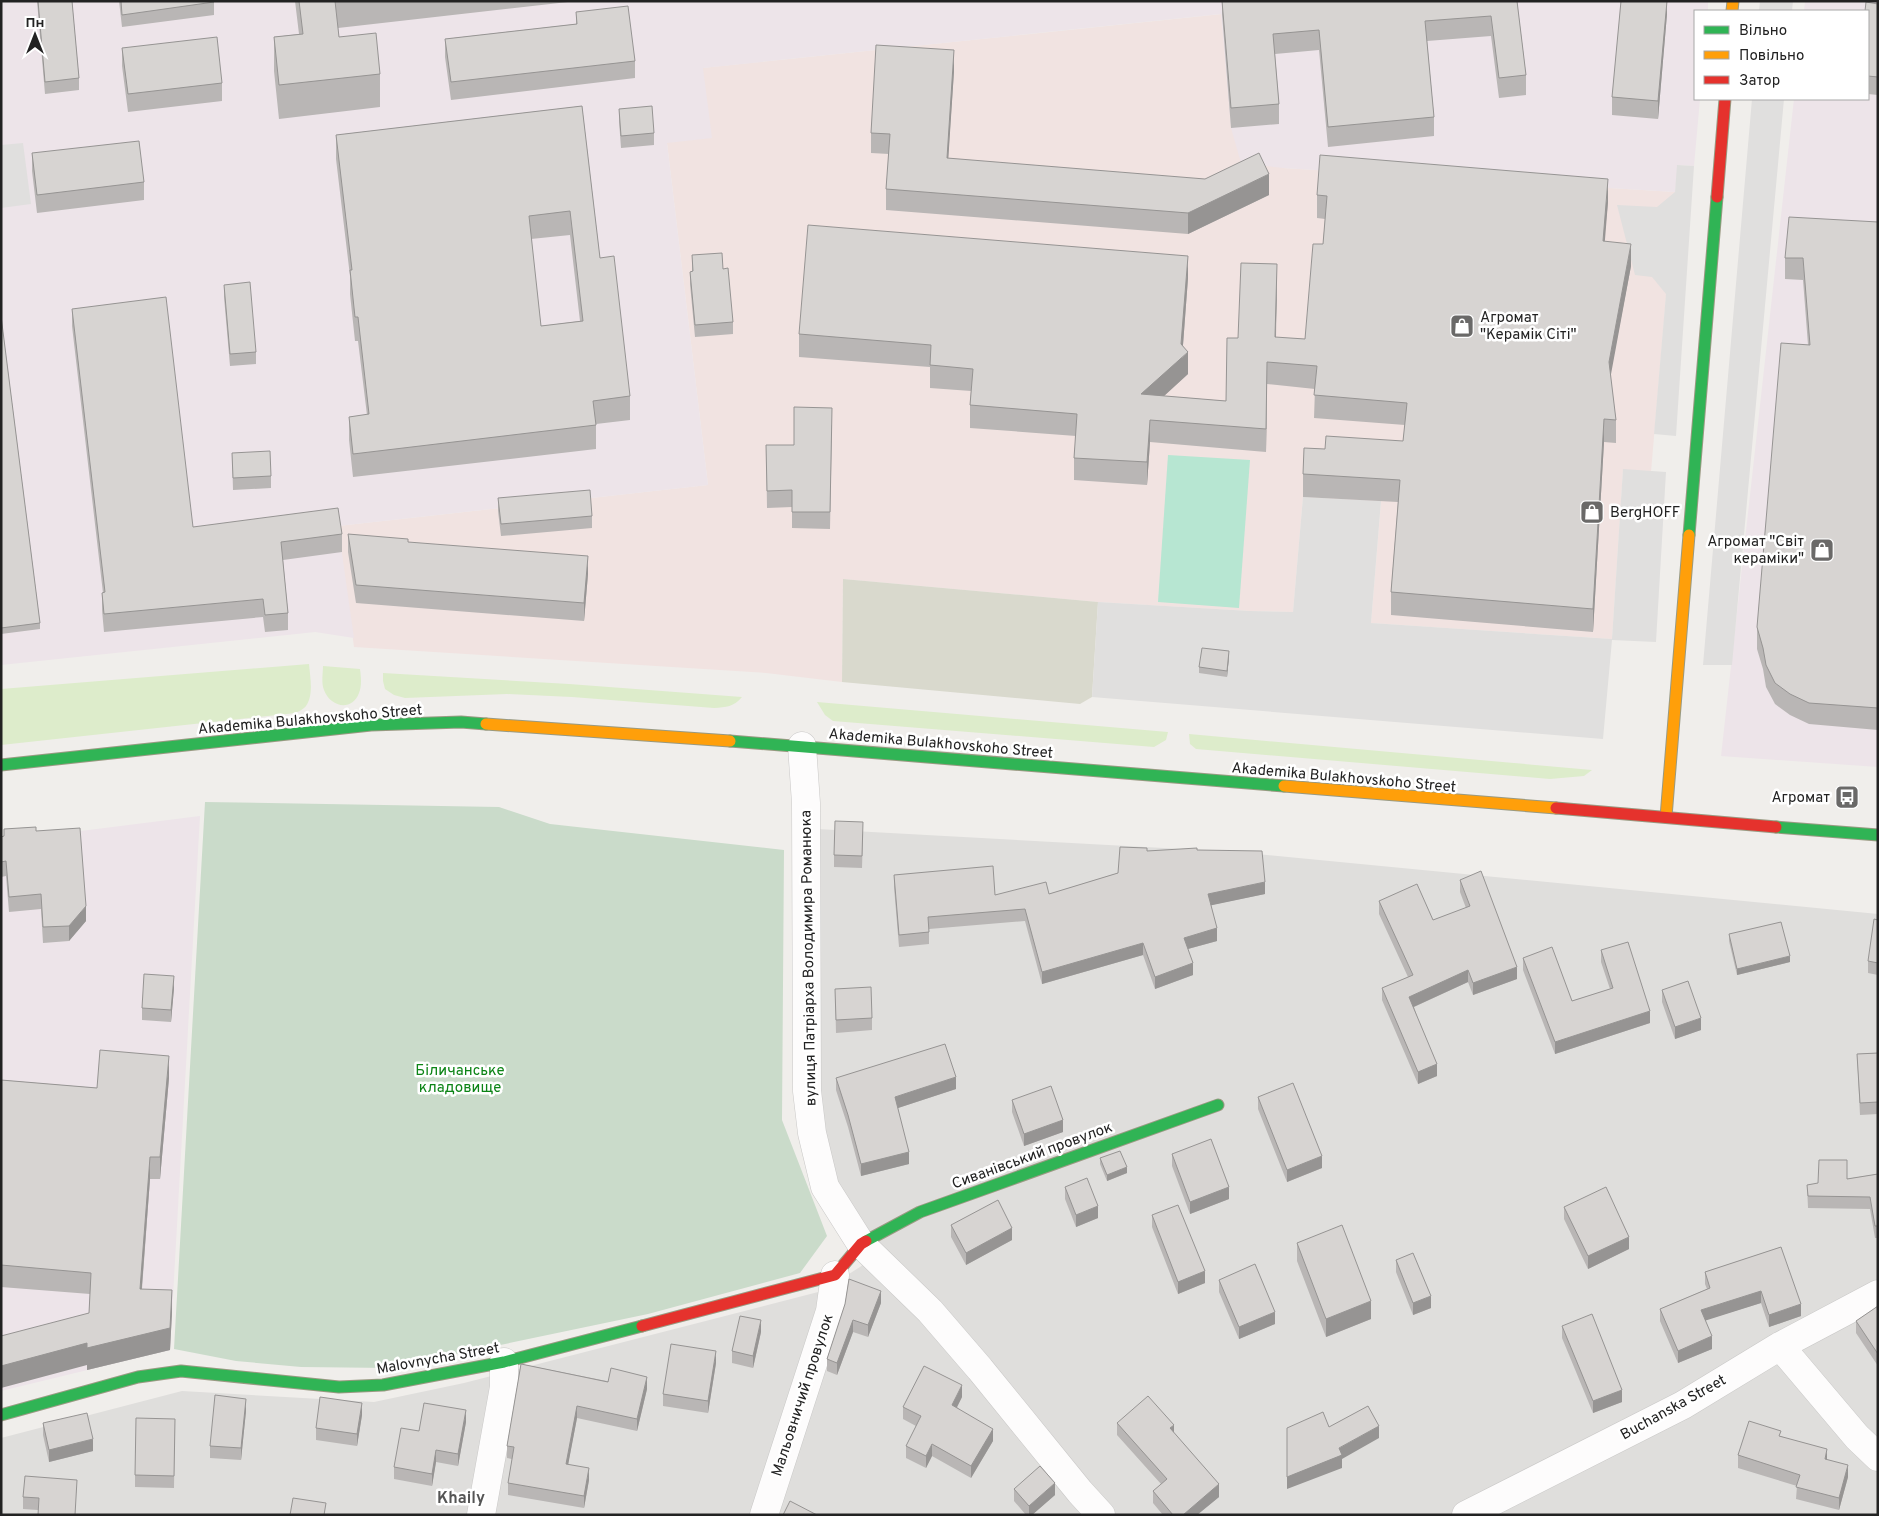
<svg xmlns="http://www.w3.org/2000/svg" width="1879" height="1516" viewBox="0 0 1879 1516" font-family="Overpass,sans-serif">
<style>
.residential{fill:#dfdedc}
.commercial{fill:#f1e3e1}
.industrial{fill:#ede4e9}
.construction{fill:#d9d9cd}
.grass{fill:#ddeccb}
.cemetery{fill:#cadbca}
.pitch{fill:#b7e6d2}
.parking{fill:#e0dfde}
.lines{fill:none;stroke-linecap:round;stroke-linejoin:round}
.street-casing{stroke:#c9c8c7;stroke-width:29}
.fast-casing{stroke:#999a82;stroke-width:13}
.slow-casing{stroke:#999a82;stroke-width:13}
.jam-casing{stroke:#999a82;stroke-width:13}
.street{stroke:#fdfcfc;stroke-width:28}
.fast{stroke:#30b455;stroke-width:11}
.slow{stroke:#ff9f0a;stroke-width:11}
.jam{stroke:#e5322d;stroke-width:11}
.wall{fill:#b9b6b5;fill-rule:evenodd}
.shaded-wall{fill:#969493}
.building{fill:#d7d4d2;stroke:#969493;fill-rule:evenodd}
.labels{text-anchor:middle;stroke-width:5;stroke-linejoin:round;paint-order:stroke}
.poi-label{font-size:15px;fill:#222;stroke:#fff;text-anchor:start}
.street-label{font-size:15px;fill:#222;stroke:#fff}
.park-label{font-size:15px;fill:#0c8416;stroke:#fff}
.neighbourhood-label{font-size:16px;font-weight:bold;fill:#555;stroke:#fff}
</style>
<rect width="100%" height="100%" fill="#f0eeeb"/>
<path class="residential" d="M817,829L1237,852L1878,914V1515H1V1438L182,1391L374,1402L464,1383L822,1291L860,1267L881,1249L842,1200L812,1091Z"/>
<path class="commercial" d="M1222,14L1283,168L1675,192L1651,472L1623,470L1612,639L1371,623L1381,502L1303,497L1293,612L1250,611L1098,602L843,579L842,682L766,673L354,647L338,526L708,485L667,143L704,83L702,68Z"/>
<path class="industrial" d="M1,1H1708V11H1695V99H1700L1694,166L1678,165L1675,192L1283,168L1241,163L1231,128L1221,14L703,68L712,138L667,143L708,485L338,526L354,638L315,632L1,665Z
M1805,1H1878V767L1721,756L1794,99H1868V11H1804Z
M200,816L170,1350L1,1391V841Z"/>
<path class="construction" d="M843,579L1098,602L1092,697L1080,704L842,682Z"/>
<path class="grass" d="M309,664C310,676 314,695 306,706C304,709 299,711 296,713L1,745V689Z
M323,666L360,669C361,676 362,686 359,693C352,712 330,707 324,690C321,683 323,673 323,666Z
M383,673L569,684L742,697C734,707 726,707 714,708L572,697L507,694L405,698L394,695L385,689L383,681Z
M817,702L1168,732L1166,740L1154,747L833,721L825,715Z
M1189,734L1592,770L1584,776L1550,779L1196,749L1190,744Z"/>
<path class="cemetery" d="M205,802L499,807L550,824L784,850L782,1120L827,1236L800,1273L648,1314L390,1368L301,1367L236,1361L174,1349Z"/>
<path class="pitch" d="M1168,455L1250,460L1239,608L1158,602Z"/>
<path class="parking" d="M1760,1H1793L1792,11H1759Z
M1752,99H1784L1732,665H1703Z
M23,143L31,204L1,208V145Z
M1677,165L1694,166L1676,436L1654,434L1666,294L1652,277L1635,275L1617,205L1657,207L1675,192Z
M1623,469L1666,472L1656,642L1612,640L1603,739L1092,697L1098,602L1250,611L1293,612L1303,497L1381,501L1371,623L1612,639Z"/>
<g class="lines">
<g class="street-casing">
<path id="street" d="M802,746L806,803L807,1091L812,1133L825,1187L861,1244L930,1311L980,1369L1080,1492L1101,1515
M1780,1346L1857,1437L1878,1457
M481,1515L504,1387V1362
M764,1515L830,1311L835,1275
M1466,1515L1683,1405L1780,1346L1878,1294"/>
</g>
<g class="fast-casing">
<path id="fast" d="M1689,535L1717,197
M730,741L1284,786
M1,765L371,725L461,722L486,724
M1776,827L1878,835
M866,1241L920,1212L1218,1105
M1,1415L138,1377L181,1371L339,1387L383,1385L504,1362L642,1326"/>
</g>
<g class="slow-casing">
<path id="slow" d="M1732,11L1733,1
M486,724L730,741
M1284,786L1556,808
M1666,817L1689,535"/>
</g>
<g class="jam-casing">
<path id="jam" d="M1717,197L1725,99
M1556,808L1776,827
M642,1326L835,1275L861,1244L866,1241"/>
</g>
<use href="#street" class="street"/>
<use href="#fast" class="fast"/>
<use href="#slow" class="slow"/>
<use href="#jam" class="jam"/>
</g>
<path class="wall" d="M37,1H72L79,78V90L45,94Z
M119,1H214V15L122,27Z
M295,1H568V2L338,28L339,37L380,74V107L279,119L274,71V37L299,34Z
M1222,1H1517L1526,75V95L1499,98L1491,36L1427,41L1434,117V136L1328,147L1319,50L1275,54L1279,104V124L1231,128L1222,14Z
M1667,1V14L1658,119L1612,115V97Z
M1878,4V95L1868,94V11Z
M576,12L635,61V78L451,100L445,57V39L576,24Z
M122,48L222,83V101L128,112L122,66Z
M954,71L948,158L1269,195L1188,234L886,210V189L889,154L871,153V133Z
M582,106L600,258L630,396V420L596,424V449L353,477L349,440V417L367,415L358,341H355L350,294V276L336,159V135ZM570,235L580,321L541,326L531,239Z
M619,109L654,133V145L621,148L619,121Z
M32,153L144,182V200L37,213L32,171Z
M1317,195L1608,202L1604,241L1631,266L1610,375L1616,420V443L1604,442L1593,632L1391,615V592L1398,502L1303,497V474L1325,449L1403,441L1405,425L1314,418L1315,389L1267,384L1266,452L1150,442L1147,485L1074,480V458L1076,436L970,428V405L971,391L930,388V367L799,357V334L1188,278L1183,345L1188,374L1164,396L1226,401L1238,338L1277,287L1276,338L1305,339L1323,244L1325,219L1317,218Z
M1878,222V730L1809,724L1790,715L1775,704L1766,687L1763,669L1757,649V627L1808,345L1803,280L1785,279V258Z
M692,255L723,269L733,322V334L695,337L690,284V272L692,271Z
M224,285L256,352V364L230,366L224,297Z
M72,309L193,527L342,534V552L283,560L288,613V630L265,632L263,617L104,632L102,610V593H103L72,326Z
M1,316L40,623V629L1,634Z
M832,425L830,529L792,528V507L767,508L766,445H794Z
M232,453L271,476V488L233,490Z
M498,498L592,516V528L501,536L498,511Z
M348,534L408,542L588,574L584,621L356,603L348,552Z
M1229,657L1227,677L1199,673V667Z
M4,829L36,831L86,921L69,941L43,943L41,909L9,912L6,876L1,877V837L4,836Z
M863,834L862,868L834,867V855Z
M1197,850L1265,894L1211,905L1217,941L1188,949L1193,975L1155,989L1143,955L1042,984L1025,921L929,929V944L899,947L894,887V875L995,895L1049,894L1118,873L1147,851Z
M1460,880L1517,979L1473,995L1468,982L1414,1007L1437,1076L1418,1084L1382,1000V988L1408,977L1379,914V901L1433,920L1466,908L1460,892Z
M1878,920V975L1868,973V961Z
M1729,934L1790,962L1737,975L1729,941Z
M1601,950L1650,1023L1555,1054L1523,970V958L1572,1001L1610,989L1601,962Z
M174,988L171,1022L142,1020V1008Z
M835,989L872,1018V1030L836,1033Z
M1662,990L1701,1030L1675,1039L1662,1002Z
M1878,1053V1114L1860,1115L1857,1054Z
M169,1078L160,1179H150L142,1289L172,1312L170,1350L87,1370L90,1294L1,1287V1080L97,1088Z
M836,1078L956,1089L898,1108L909,1164L861,1176L848,1127L836,1090Z
M1258,1097L1322,1168L1287,1182L1258,1109Z
M1012,1100L1063,1132L1024,1146L1012,1112Z
M1172,1154L1229,1199L1190,1214L1172,1166Z
M1100,1158L1127,1173L1107,1181L1100,1164Z
M1878,1174V1238H1875L1870,1209L1808,1208L1807,1185Z
M1065,1187L1098,1218L1076,1227L1065,1199Z
M1564,1207L1629,1249L1588,1269L1564,1219Z
M1152,1215L1205,1283L1178,1294L1152,1227Z
M951,1225L1012,1240L966,1265L951,1237Z
M1297,1243L1371,1319L1326,1337L1297,1261Z
M1781,1247L1801,1316L1769,1327L1761,1303L1705,1320L1712,1349L1678,1363L1660,1321V1309L1707,1289L1705,1284V1272Z
M1396,1260L1431,1308L1413,1315L1396,1272Z
M1219,1280L1275,1324L1239,1339L1219,1292Z
M881,1303L868,1337L853,1332L837,1375L827,1371V1359L845,1304Z
M1878,1306V1366L1856,1333V1321Z
M1562,1326L1622,1402L1593,1413L1562,1338Z
M761,1332L753,1368L732,1363V1351Z
M716,1363L708,1413L663,1406V1394Z
M521,1364L647,1389L637,1431L577,1418L568,1464L589,1480L584,1508L508,1495V1483L512,1459L507,1458V1446Z
M962,1397L957,1407L993,1441L971,1478L932,1456L926,1468L906,1458V1446L916,1426L903,1419V1407Z
M246,1411L241,1460L210,1458V1446Z
M362,1415L357,1446L316,1440V1428Z
M175,1419L174,1488L135,1487V1475Z
M466,1422L458,1466L436,1462L432,1486L394,1479V1467L419,1431Z
M43,1423L93,1451L49,1462L43,1435Z
M1117,1423L1174,1433L1219,1497L1197,1515H1163L1153,1503V1491L1161,1484L1117,1435Z
M1781,1436L1827,1460L1848,1477L1839,1510L1796,1499L1797,1486L1738,1468V1455Z
M1014,1489L1055,1495L1032,1515H1026L1014,1501Z
M77,1492L38,1510L23,1509V1497Z"/>
<path class="shaded-wall" d="M1667,1V14L1658,119V101Z
M954,50V71L947,179V158Z
M1269,174V195L1188,234V213Z
M1608,179V202L1603,264V241Z
M1631,244V266L1609,385V362Z
M1188,256V278L1182,358L1188,352V374L1141,417V394L1181,344Z
M1277,264V287L1275,360V337Z
M1267,362V384L1266,452V429Z
M1604,419V442L1593,632V609Z
M1150,420V442L1147,485V462Z
M588,556V574L584,621V603Z
M1229,651V657L1227,677V671Z
M1265,882V894L1208,906V894Z
M86,906V921L69,941V926Z
M1217,928V941L1184,950V938Z
M1143,943V955L1042,984V972Z
M1790,956V962L1737,975V969Z
M1193,963V975L1155,989V977Z
M1517,967V979L1473,995V983Z
M1468,970V982L1409,1009V997Z
M174,976V988L171,1022V1010Z
M1650,1011V1023L1555,1054V1042Z
M1701,1018V1030L1675,1039V1027Z
M169,1056V1078L160,1179V1157Z
M1437,1064V1076L1418,1084V1072Z
M956,1077V1089L895,1109V1097Z
M1063,1120V1132L1024,1146V1134Z
M909,1152V1164L861,1176V1164Z
M1322,1156V1168L1287,1182V1170Z
M150,1157V1179L140,1311V1289Z
M1127,1167V1173L1107,1181V1175Z
M1229,1187V1199L1190,1214V1202Z
M1098,1206V1218L1076,1227V1215Z
M1012,1228V1240L966,1265V1253Z
M1629,1237V1249L1588,1269V1256Z
M1205,1271V1283L1178,1294V1282Z
M172,1290V1312L170,1350L87,1370V1365L1,1388V1366Z
M881,1291V1303L868,1337V1325Z
M1761,1291V1303L1701,1322V1310Z
M1431,1296V1308L1413,1315V1303Z
M1371,1301V1319L1326,1337V1319Z
M1801,1304V1316L1769,1327V1315Z
M1275,1312V1324L1239,1339V1327Z
M761,1320V1332L753,1368V1356Z
M853,1320V1332L837,1375V1363Z
M1712,1336V1349L1678,1363V1351Z
M716,1351V1363L708,1413V1401Z
M647,1377V1389L637,1431V1419Z
M962,1385V1397L952,1417V1405Z
M1622,1390V1402L1593,1413V1401Z
M246,1399V1411L241,1460V1448Z
M362,1403V1415L357,1446V1434Z
M577,1406V1418L566,1476V1464Z
M466,1410V1422L458,1466V1454Z
M1174,1425V1437L1170,1428Z
M1379,1426V1438L1342,1459V1468L1287,1489V1477Z
M993,1429V1441L971,1478V1466Z
M93,1439V1451L49,1462V1450Z
M932,1444V1456L926,1468V1456Z
M1827,1449V1461L1825,1459Z
M436,1450V1462L432,1486V1474Z
M1848,1465V1477L1839,1510V1498Z
M589,1468V1480L584,1508V1496Z
M1055,1483V1495L1032,1515H1029V1506Z
M1219,1484V1497L1197,1515H1183Z"/>
<path class="building" d="M38,1H72L79,78L45,82Z
M121,1H214V2L122,15Z
M299,1H335L339,37L376,33L380,74L279,85L274,37L303,34Z
M1222,1H1517L1526,75L1499,78L1491,16L1425,21L1434,117L1328,127L1319,30L1273,34L1279,104L1231,108Z
M1621,1H1667L1658,101L1612,97Z
M1866,2L1878,4V77L1868,76V11H1865Z
M628,6L635,61L451,82L445,39L577,24L576,12Z
M217,37L222,83L128,94L122,48Z
M876,45L954,50L947,158L1205,179L1259,153L1269,174L1188,213L886,189L890,134L871,133Z
M582,106L600,258L614,256L630,396L593,401L596,425L353,454L349,417L369,414L358,317H355L350,270H352L336,135ZM570,211L583,321L541,326L529,216Z
M652,106L654,133L621,136L619,109Z
M139,141L144,182L37,195L32,153Z
M1320,155L1608,179L1603,241L1631,244L1609,362L1616,420L1604,419L1593,609L1391,592L1400,480L1303,474L1304,448L1325,449L1326,436L1403,441L1407,403L1314,395L1317,366L1267,362L1266,429L1150,420L1147,462L1074,458L1077,414L970,405L973,369L930,365L931,345L799,334L808,225L1188,256L1181,344L1188,352L1141,394L1226,401L1227,338H1238L1241,263L1277,264L1275,337L1305,339L1313,244H1323L1327,196L1317,195Z
M1789,217L1878,222V708L1809,703L1790,694L1775,683L1766,665L1763,648L1757,627L1781,343L1810,345L1803,258H1785Z
M722,253L723,269L728,268L733,322L695,325L690,272L693,271L692,255Z
M250,282L256,352L230,354L224,285Z
M166,297L193,527L338,508L342,534L281,542L288,613L265,615L263,599L104,614L102,593L105,592L72,309Z
M1,316L40,623L1,628Z
M794,407L832,408L830,512H792V490L767,491L766,445H794Z
M270,451L271,476L233,478L232,453Z
M590,490L592,516L501,524L498,498Z
M348,534L408,539V542L588,556L584,603L356,585Z
M1202,648L1229,651L1227,671L1199,667Z
M835,821L863,822L862,856L834,855Z
M36,827V831L80,828L86,906L69,926L43,927L41,894L9,897L6,861L1,862V837L4,836V829Z
M1120,847L1147,848V851L1197,848V850L1262,851L1265,882L1208,894L1217,928L1184,938L1193,963L1155,977L1143,943L1042,972L1025,909L928,917L929,932L899,935L894,875L993,866L995,895L1046,882L1049,894L1118,873Z
M1481,871L1517,967L1473,983L1468,970L1409,997L1437,1064L1418,1072L1382,988L1413,975L1379,901L1417,884L1433,920L1470,906L1460,880Z
M1874,919L1878,920V963L1868,961Z
M1781,922L1790,956L1737,969L1729,934Z
M1628,942L1650,1011L1555,1042L1523,958L1552,947L1572,1001L1613,988L1601,950Z
M144,974L174,976L171,1010L142,1008Z
M1688,981L1701,1018L1675,1027L1662,990Z
M871,987L872,1018L836,1020L835,989Z
M945,1044L956,1077L895,1097L909,1152L861,1164L848,1115L836,1078Z
M100,1050L169,1056L160,1157H150L140,1289L172,1290L170,1328L87,1348V1343L1,1366V1336L89,1313L91,1273L1,1265V1080L97,1088Z
M1878,1053V1102L1860,1103L1857,1054Z
M1293,1083L1322,1156L1287,1170L1258,1097Z
M1051,1086L1063,1120L1024,1134L1012,1100Z
M1211,1139L1229,1187L1190,1202L1172,1154Z
M1120,1151L1127,1167L1107,1175L1100,1158Z
M1819,1160H1847V1179L1878,1174V1226H1875L1870,1197L1808,1196L1807,1185L1818,1183Z
M1087,1178L1098,1206L1076,1215L1065,1187Z
M1606,1187L1629,1237L1588,1256L1564,1207Z
M998,1200L1012,1228L966,1253L951,1225Z
M1178,1205L1205,1271L1178,1282L1152,1215Z
M1342,1225L1371,1301L1326,1319L1297,1243Z
M1781,1247L1801,1304L1769,1315L1761,1291L1701,1310L1712,1336L1678,1351L1660,1309L1710,1288L1705,1272Z
M1413,1253L1431,1296L1413,1303L1396,1260Z
M1255,1264L1275,1312L1239,1327L1219,1280Z
M849,1279L881,1291L868,1325L853,1320L837,1363L827,1359L845,1304Z
M1878,1306V1354L1856,1321Z
M1592,1314L1622,1390L1593,1401L1562,1326Z
M740,1316L761,1320L753,1356L732,1351Z
M671,1344L716,1351L708,1401L663,1394Z
M521,1364L608,1382L611,1368L647,1377L637,1419L577,1406L566,1464L589,1468L584,1496L508,1483L514,1447L507,1446Z
M924,1366L962,1385L952,1405L993,1429L971,1466L932,1444L926,1456L906,1446L921,1416L903,1407Z
M215,1395L246,1399L241,1448L210,1446Z
M1148,1396L1174,1425L1170,1428L1219,1484L1183,1515H1173L1153,1491L1167,1479L1117,1423Z
M320,1397L362,1403L357,1434L316,1428Z
M424,1403L466,1410L458,1454L436,1450L432,1474L394,1467L401,1428L419,1431Z
M1368,1406L1379,1426L1339,1448L1342,1455L1287,1477V1428L1323,1412L1329,1427Z
M87,1413L93,1439L49,1450L43,1423Z
M136,1418L175,1419L174,1476L135,1475Z
M1749,1421L1781,1431L1779,1436L1827,1449L1825,1459L1848,1465L1839,1498L1796,1487L1800,1475L1738,1455Z
M1040,1466L1055,1483L1029,1506L1014,1489Z
M25,1476L77,1480L75,1515H38L39,1498L23,1497Z
M293,1498L326,1503L324,1515H290Z
M790,1501L817,1515H783Z"/>
<defs>
<g id="shop-square" transform="scale(1.25)"><rect x="-9" y="-9" width="18" height="18" rx="4" fill="#6a6968" stroke="#fff"/><path d="M-5-2.5h2.3a2.7 3.5 0 0 1 5.4 0H5L5.5 6h-11ZM-1.5-2.5h3a1.5 2.3 0 0 0-3 0Z" fill="#fff"/></g>
<g id="bus-square" transform="scale(1.25)"><rect x="-9" y="-9" width="18" height="18" rx="4" fill="#6a6968" stroke="#fff"/><path d="M-5-6H5V4H4V6H2V4H-2V6H-4V4H-5ZM-3.5-4V0h7V-4ZM-3.5 1.2v1.5H-2V1.2ZM2 1.2v1.5H3.5V1.2Z" fill="#fff"/></g>
</defs>
<g fill-rule="evenodd">
<use href="#shop-square" x="1462" y="326"/>
<use href="#shop-square" x="1592" y="512"/>
<use href="#shop-square" x="1822" y="550"/>
<use href="#bus-square" x="1847" y="797"/>
</g>
<g class="labels">
<g class="poi-label">
<text x="1480" y="322">Агромат<tspan x="1480" dy="17">"Керамік Сіті"</tspan></text>
<text x="1610" y="517">BergHOFF</text>
<text x="1804" y="546" text-anchor="end">Агромат "Світ<tspan x="1804" dy="17">кераміки"</tspan></text>
<text x="1830" y="802" text-anchor="end">Агромат</text>
</g>
<g class="street-label">
<text transform="translate(310 719) rotate(-5)" y="5">Akademika Bulakhovskoho Street</text>
<text transform="translate(941 743) rotate(5)" y="5">Akademika Bulakhovskoho Street</text>
<text transform="translate(1344 777) rotate(5)" y="5">Akademika Bulakhovskoho Street</text>
<text transform="translate(808 958) rotate(-91)" y="5">вулиця Патріарха Володимира Романюка</text>
<text transform="translate(1032 1155) rotate(-20)" y="5">Сиванівський провулок</text>
<text transform="translate(438 1358) rotate(-10)" y="5">Malovnycha Street</text>
<text transform="translate(802 1395) rotate(-72)" y="5">Мальовничий провулок</text>
<text transform="translate(1673 1407) rotate(-29)" y="5">Buchanska Street</text>
</g>
<g class="park-label">
<text x="460" y="1075">Біличанське<tspan x="460" dy="17">кладовище</tspan></text>
</g>
<g class="neighbourhood-label">
<text x="461" y="1503">Khaily</text>
</g>
</g>
<rect width="1879" height="1516" fill="none" stroke="#222222" stroke-width="5"/>
<rect x="1694" y="10" width="175" height="90" fill="#ffffff" stroke="#a7a7a7"/>
<rect x="1704" y="26" width="25" height="8" fill="#30b455" stroke="#a7a7a7"/>
<text x="1739" y="35" font-size="15" fill="#222222">Вільно</text>
<rect x="1704" y="51" width="25" height="8" fill="#ff9f0a" stroke="#a7a7a7"/>
<text x="1739" y="60" font-size="15" fill="#222222">Повільно</text>
<rect x="1704" y="76" width="25" height="8" fill="#e5322d" stroke="#a7a7a7"/>
<text x="1739" y="85" font-size="15" fill="#222222">Затор</text>
<g transform="translate(35 35)" stroke="#ffffff" stroke-width="4" paint-order="stroke">
<path d="M0-4L9 19L0 12L-9 19Z" fill="#222222"/>
<text y="-8" font-size="14" font-weight="bold" text-anchor="middle" fill="#222222">Пн</text>
</g>
</svg>
